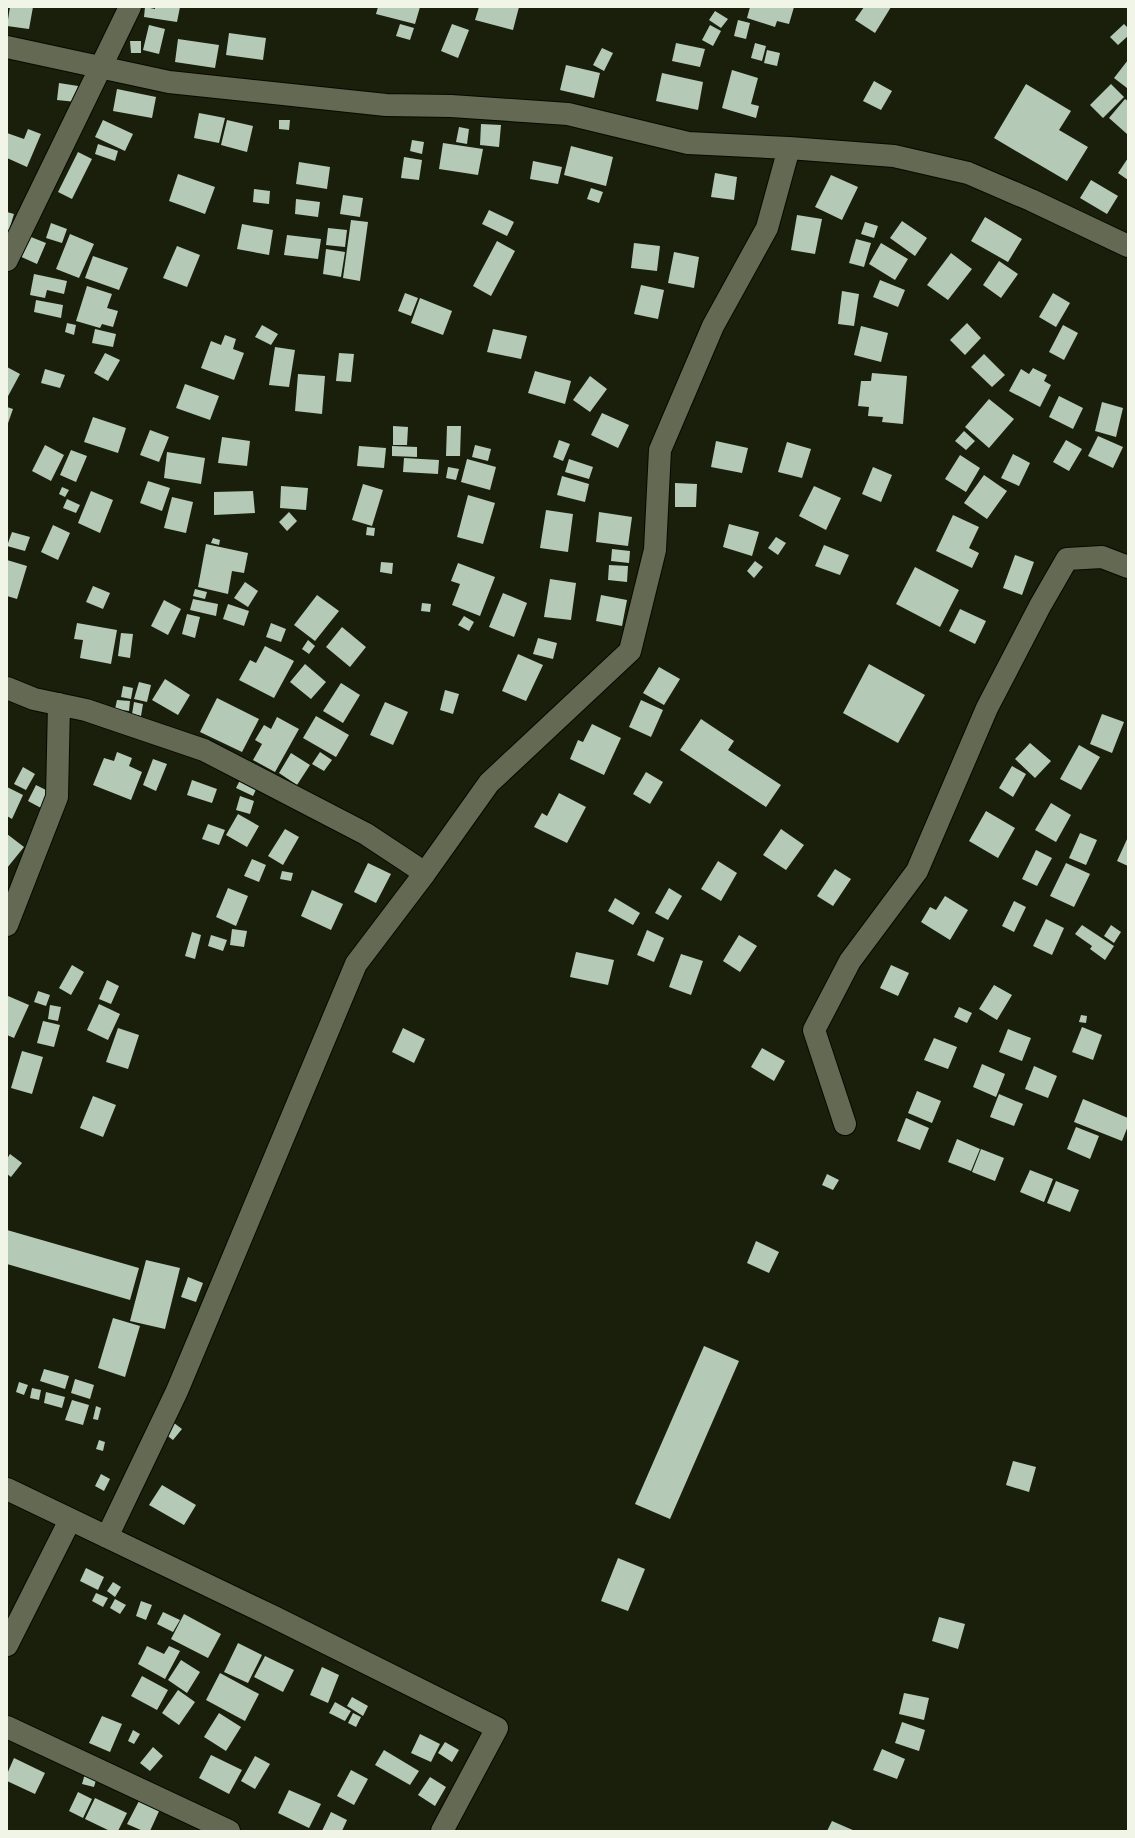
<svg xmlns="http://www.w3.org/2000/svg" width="1135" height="1838" viewBox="0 0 1135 1838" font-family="'Fira Sans',sans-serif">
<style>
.building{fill:#b4cab7}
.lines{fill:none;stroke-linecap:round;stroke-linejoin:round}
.minor-casing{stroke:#060900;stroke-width:24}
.minor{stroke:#636953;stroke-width:22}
</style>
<rect width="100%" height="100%" fill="#1a1f0b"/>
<path class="building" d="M10,7H33L29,29L7,26Z
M145,7L155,9V7H180L177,22L144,17Z
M378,7H420L415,24L376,14Z
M479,7H519L513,30L475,20Z
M750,7H794L789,24L777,21L775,27L747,18Z
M864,7H891L875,33L855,20Z
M715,11L728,19L721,28L709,20Z
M738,20L750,23L746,39L734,36Z
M400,24L414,28L410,40L396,36Z
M452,24L469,30L458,58L441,51Z
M1124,24L1128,28V36L1118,45L1110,37Z
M149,25L165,29L159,54L143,50Z
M710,25L721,31L713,46L702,40Z
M229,33L266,38L263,60L226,55Z
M178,39L219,45L215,68L175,62Z
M130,41H141V53H131Z
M676,43L705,49L700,67L672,61Z
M755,43L766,46L762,61L751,58Z
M602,48L613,53L604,71L593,65Z
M767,50L780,53L777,66L764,63Z
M1128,60V87L1127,88L1114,78Z
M566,65L600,73L594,98L560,90Z
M732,70L758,78L751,104L759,106L756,118L722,108Z
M662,73L703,82L698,110L656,101Z
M874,81L892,91L881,110L863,101Z
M59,83L78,86L76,102L57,100Z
M1026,84L1071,111L1059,130L1088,147L1067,181L994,138Z
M1111,84L1124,97L1103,118L1090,105Z
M117,89L156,97L152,118L113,111Z
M1125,99L1128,101L1127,134L1109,118Z
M199,113L225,118L219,143L194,138Z
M103,120L133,134L125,151L95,137Z
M227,120L253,126L247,152L221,145Z
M279,120H290L289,130L279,129Z
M481,124L501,125L499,147L480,145Z
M459,127L469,129L467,144L456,142Z
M28,129L41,134L27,167L7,158V133L24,139Z
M412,140L424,142L422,154L410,151Z
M443,143L483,149L478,175L439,169Z
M98,144L118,151L115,161L95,154Z
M571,146L613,157L606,186L564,175Z
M78,152L92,159L72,199L58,192Z
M404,157L422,160L419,180L401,178Z
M1128,158V180L1118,173Z
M533,161L562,167L558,184L530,179Z
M299,162L330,167L327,189L296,184Z
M715,173L737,177L734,200L711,197Z
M178,174L215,187L205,214L169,201Z
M831,175L858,187L842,220L815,207Z
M1091,180L1118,196L1107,214L1080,198Z
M591,188L603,192L599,203L587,199Z
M254,189L270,191L269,204L253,202Z
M343,195L363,198L360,217L340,214Z
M296,199L320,202L318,217L295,214Z
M489,210L514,222L507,236L482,224Z
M7,212L14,214L7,237Z
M797,215L822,219L815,254L791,250Z
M985,217L1022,239L1008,262L971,241Z
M351,220L368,222L360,281L343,278Z
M902,221L927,238L915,256L890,238Z
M865,222L878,226L874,238L861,234Z
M51,223L67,229L62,243L46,238Z
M242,224L273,230L269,255L237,249Z
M328,228L347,230L345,247L326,245Z
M70,234L94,244L79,278L56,269Z
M26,235L46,243L37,264L17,255Z
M287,235L321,239L318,259L284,255Z
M856,239L871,243L864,267L849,263Z
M497,241L515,251L491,296L473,286Z
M634,243L660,246L657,271L631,268Z
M881,243L908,259L895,280L869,264Z
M177,246L200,255L187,287L163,278Z
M326,249L345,252L341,277L323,274Z
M674,252L699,257L694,288L668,283Z
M951,253L972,269L948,300L927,285Z
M93,256L128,268L119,290L85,278Z
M999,261L1018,274L1001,298L983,285Z
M34,274L67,281L64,294L47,290L45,298L30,295Z
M880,280L905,290L898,307L873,297Z
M641,285L664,290L658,319L634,314Z
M87,286L112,294L107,308L118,311L113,327L102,324L100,328L76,321Z
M842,291L859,294L854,326L838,324Z
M405,293L418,298L411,316L398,311Z
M1053,293L1070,303L1056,327L1039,317Z
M420,298L452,311L443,335L411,323Z
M36,300L63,305L61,318L34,312Z
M67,323L76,325L74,335L65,332Z
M967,323L981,338L965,355L950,340Z
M262,325L278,334L271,345L255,337Z
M1063,325L1078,333L1064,360L1049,352Z
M861,326L888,333L881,362L854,355Z
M95,329L116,334L113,347L92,343Z
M493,329L527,336L521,359L487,352Z
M225,335L236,339L233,349L244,353L234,380L201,368L211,341L221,345Z
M275,347L295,350L289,387L269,385Z
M105,353L120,360L108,381L94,373Z
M339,353L354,354L351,382L336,381Z
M984,354L1005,375L992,387L971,367Z
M7,367L20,374L7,398Z
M1033,368L1047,375L1044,381L1051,385L1040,407L1009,391L1021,369L1029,374Z
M45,369L65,375L60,388L41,383Z
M535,371L571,381L565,404L528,393Z
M872,373L907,376L903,424L882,422L883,417L868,416L869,407L858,406L861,381H871Z
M298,374L325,376L322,414L295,411Z
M590,376L607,389L590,412L573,400Z
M185,384L219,396L210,420L176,408Z
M1059,396L1083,408L1073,429L1049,417Z
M989,399L1014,419L989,448L965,427Z
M1102,402L1123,408L1116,437L1095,431Z
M7,407L13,409L7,426Z
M602,413L629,425L618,448L591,435Z
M93,417L126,428L118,453L84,442Z
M393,426L408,427L407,445H393Z
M447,426H461L460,456H446Z
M150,430L169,437L159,462L140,455Z
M964,431L975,441L966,450L955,441Z
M1098,436L1123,447L1113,468L1088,456Z
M222,437L250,441L247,466L218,463Z
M559,440L570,444L563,461L553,457Z
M1066,440L1082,449L1069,471L1053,462Z
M716,441L748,448L742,473L711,467Z
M787,442L811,449L802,478L778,472Z
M45,445L64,455L51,481L32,471Z
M475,445L491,449L488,461L472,457Z
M359,446L386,448L384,468L357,466Z
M392,446L417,447V457L392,456Z
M71,450L87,456L76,482L60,475Z
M167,452L205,458L201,484L164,478Z
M1013,454L1030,463L1019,486L1001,478Z
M960,455L980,468L966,492L945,479Z
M404,458L439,460L438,474L403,472Z
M467,459L496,467L490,490L461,482Z
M569,459L593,467L589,479L565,472Z
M448,467L459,469L456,480L446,478Z
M873,467L892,475L881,502L862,494Z
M984,475L1007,491L987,519L964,503Z
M562,476L589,484L585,502L557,495Z
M148,481L170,488L162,511L140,503Z
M675,483L697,484L696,507H675Z
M363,484L383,490L372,526L352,520Z
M281,486L308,488L306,510L280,508Z
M814,486L841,498L826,530L799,516Z
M62,487L69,490L65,497L59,494Z
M91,491L113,500L100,533L78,523Z
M253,491L255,513L214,515V492Z
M468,495L495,503L483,544L457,537Z
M172,497L193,502L186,533L164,528Z
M67,499L80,505L76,513L63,508Z
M546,510L573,514L568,552L540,548Z
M289,512L297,521L287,531L279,522Z
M599,512L632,517L628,546L596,542Z
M953,515L979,527L969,548L979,553L972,568L936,551Z
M729,524L759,532L752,556L723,547Z
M53,525L70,533L58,560L41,552Z
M367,527L375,528L374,536L366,535Z
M12,532L30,537L25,551L7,546Z
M776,537L786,543L778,555L768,548Z
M213,538L220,540L219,545L211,543Z
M206,544L248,553L244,573L232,571L228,594L198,587Z
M824,545L849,555L840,575L815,566Z
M612,549L630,551L629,563L611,561Z
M1015,555L1034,562L1022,595L1003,588Z
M7,560L27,566L17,599L7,596Z
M755,561L763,567L754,578L747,571Z
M381,562L393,563L392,574L380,572Z
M458,563L495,577L480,616L452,605L460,584L451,581Z
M609,565L628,566L627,582L608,580Z
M915,567L959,590L940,627L896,604Z
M550,579L576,583L571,620L544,617Z
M245,582L258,591L248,607L234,598Z
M93,586L110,593L103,609L86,602Z
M195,589L207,592L205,599L193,596Z
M503,593L527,603L514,637L489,627Z
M317,595L339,611L315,641L294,625Z
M601,595L627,600L622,626L596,621Z
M193,599L218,604L216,616L190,610Z
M164,600L181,609L168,635L151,626Z
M422,603L431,604L430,612L421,611Z
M228,604L249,611L244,626L223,619Z
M960,609L986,621L975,644L949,631Z
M187,614L200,617L195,638L182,634Z
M464,616L474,622L469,631L458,625Z
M77,623L117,630L111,664L80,658L83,640L74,639Z
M271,623L286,629L281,642L266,637Z
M342,627L366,647L350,667L326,647Z
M121,633L133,634L130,658L118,656Z
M538,638L557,643L553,659L533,654Z
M308,640L315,646L309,654L302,649Z
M265,646L294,661L274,698L239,680L250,660L256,663Z
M518,654L543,665L526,701L502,691Z
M305,664L326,682L311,699L290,682Z
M869,664L925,695L898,743L843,713Z
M659,667L680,679L664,705L643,693Z
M165,679L190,695L178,715L152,700Z
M139,682L151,685L147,702L134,699Z
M341,683L360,695L343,723L323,711Z
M123,686L133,688L131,699L121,697Z
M445,690L459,694L453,714L440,710Z
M217,698L259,719L242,752L200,732Z
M117,700L130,701L129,711L115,709Z
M641,700L663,710L651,737L629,727Z
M134,702L143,704L141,716L132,714Z
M385,702L408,712L393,745L370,735Z
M1102,714L1124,722L1112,753L1090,744Z
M316,716L349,735L336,757L303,738Z
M277,717L299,729L275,772L253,760L262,744L255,740L264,725L271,729Z
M701,719L734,741L728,750L781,785L766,807L680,750Z
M592,724L621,738L604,775L570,759L578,740L583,742Z
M1030,743L1051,761L1035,778L1015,759Z
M1079,745L1100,757L1081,790L1060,779Z
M117,752L132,758L129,766L142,772L131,800L93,785L104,758L114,761Z
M320,752L332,760L324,771L312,764Z
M291,753L310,765L297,785L279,773Z
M153,759L167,764L156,791L143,785Z
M1012,766L1026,774L1013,797L999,788Z
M23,767L35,774L26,790L14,784Z
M646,772L663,782L650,804L633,794Z
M242,776L259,783L253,796L236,788Z
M192,780L217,789L212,803L187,795Z
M36,785L50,792L41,808L28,801Z
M7,787L23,795L12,819L7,816Z
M559,793L586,807L567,843L534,827L542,813L547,816Z
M240,796L254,801L250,814L236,810Z
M1051,803L1071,815L1056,842L1035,830Z
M986,811L1015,828L998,858L969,841Z
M238,814L259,826L247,847L226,835Z
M208,824L225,830L219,845L202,839Z
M285,829L299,837L283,865L268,856Z
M781,829L804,845L786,870L763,855Z
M1080,833L1097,840L1086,865L1069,858Z
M7,834L24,847L7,868Z
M1128,837V866L1117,861Z
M1036,850L1052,858L1037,886L1022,879Z
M252,859L266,865L259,882L244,876Z
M718,861L737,873L721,901L701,889Z
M368,863L391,874L376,903L354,892Z
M1066,863L1090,874L1074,907L1050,896Z
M835,869L851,879L833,906L817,896Z
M282,871L293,873L291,881L280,879Z
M228,888L248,896L236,926L216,917Z
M669,888L682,896L668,920L655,913Z
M312,890L343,904L331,930L301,916Z
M945,896L968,910L950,940L921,922L930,907L936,910Z
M615,898L640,913L633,925L608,911Z
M1014,901L1026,907L1014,932L1002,926Z
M1046,919L1064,928L1052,955L1033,946Z
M1082,925L1114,946L1105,960L1090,949L1092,946L1075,934Z
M1111,925L1121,932L1114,943L1104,936Z
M232,929L247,931L244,947L230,945Z
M647,930L664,938L654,962L637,955Z
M192,932L201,935L195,959L185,956Z
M211,935L227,940L223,951L208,946Z
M739,935L757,946L740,972L723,961Z
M576,952L614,960L608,985L570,977Z
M681,954L703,961L691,995L669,987Z
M72,965L84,972L71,995L59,988Z
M891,965L909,973L898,996L880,988Z
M107,980L119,986L111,1004L99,999Z
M994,985L1012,995L997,1020L979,1009Z
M38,991L50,995L46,1006L34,1002Z
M8,996L29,1005L14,1038L7,1035Z
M99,1004L120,1014L108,1040L87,1030Z
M50,1005L61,1007L58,1021L48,1019Z
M959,1007L972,1013L967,1023L954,1017Z
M1081,1015L1087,1016L1086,1023L1079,1022Z
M43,1021L60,1025L54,1047L37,1043Z
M1082,1027L1102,1035L1093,1060L1072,1052Z
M118,1028L139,1035L128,1069L106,1062Z
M403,1028L425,1039L414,1063L392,1052Z
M1008,1029L1031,1038L1022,1061L999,1052Z
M934,1038L957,1047L948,1069L924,1060Z
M762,1048L785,1061L774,1081L751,1067Z
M22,1051L43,1057L32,1094L11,1088Z
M982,1064L1005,1074L996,1097L973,1087Z
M1034,1066L1057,1076L1048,1098L1025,1089Z
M917,1091L941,1101L932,1123L908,1113Z
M999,1094L1023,1104L1014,1126L990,1117Z
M93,1096L116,1105L103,1137L80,1128Z
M1083,1099L1128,1118V1126L1122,1141L1074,1122Z
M906,1118L929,1128L920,1150L897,1141Z
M1076,1127L1099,1136L1090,1159L1067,1149Z
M957,1139L980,1149L971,1171L948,1162Z
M981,1149L1004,1158L995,1181L972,1172Z
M10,1154L22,1163L11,1177L7,1174V1159Z
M1030,1170L1053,1179L1044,1202L1020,1192Z
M827,1174L839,1180L833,1190L822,1185Z
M1056,1181L1079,1190L1070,1212L1047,1203Z
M7,1230L139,1268L130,1300L7,1264Z
M756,1241L779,1252L769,1273L747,1263Z
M146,1260L180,1268L165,1329L130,1321Z
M188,1277L203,1283L196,1302L181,1297Z
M113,1318L140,1326L125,1377L98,1368Z
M704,1346L739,1361L670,1519L635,1504Z
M44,1369L69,1376L65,1389L40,1381Z
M75,1379L94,1385L90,1399L71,1393Z
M19,1382L28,1385L24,1395L16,1392Z
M32,1388L41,1390L39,1400L30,1398Z
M46,1392L65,1397L62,1408L44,1403Z
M72,1400L89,1405L83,1425L65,1420Z
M96,1406L101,1408L98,1420L93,1419Z
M174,1423L182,1429L173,1440L165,1434Z
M99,1440L105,1442L103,1451L96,1449Z
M1013,1461L1036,1467L1029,1492L1006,1485Z
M101,1474L110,1479L104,1491L95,1486Z
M162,1485L196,1505L184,1525L149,1505Z
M618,1558L645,1569L628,1611L601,1601Z
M86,1568L104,1577L98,1590L80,1581Z
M113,1582L121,1587L115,1597L107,1591Z
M96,1593L108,1598L103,1607L92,1601Z
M115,1599L126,1605L120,1614L110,1608Z
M141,1601L152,1605L146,1620L136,1616Z
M163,1612L180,1620L173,1632L157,1624Z
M184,1614L221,1634L208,1658L171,1639Z
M939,1617L965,1624L958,1649L932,1641Z
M238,1643L262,1655L248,1683L224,1672Z
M147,1646L164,1654L169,1646L180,1651L165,1679L138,1664Z
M265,1656L294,1670L283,1692L254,1677Z
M181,1660L200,1672L187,1693L168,1680Z
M322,1667L339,1675L328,1703L310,1695Z
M220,1673L259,1694L245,1721L206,1700Z
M142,1676L168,1690L157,1710L131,1696Z
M178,1690L195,1702L179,1725L162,1713Z
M904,1693L929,1698L924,1720L899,1714Z
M352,1697L368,1706L363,1716L347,1706Z
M335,1702L351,1711L345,1721L329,1713Z
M219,1713L241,1727L226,1751L204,1737Z
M353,1713L361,1717L356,1727L348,1723Z
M102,1716L122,1724L110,1752L89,1743Z
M902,1722L925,1730L919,1751L895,1743Z
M133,1730L140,1734L134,1744L128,1741Z
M420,1734L440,1744L431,1762L411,1753Z
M445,1742L459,1750L452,1762L438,1753Z
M153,1747L163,1756L150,1771L140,1763Z
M882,1749L905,1759L897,1779L873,1770Z
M384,1750L419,1771L410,1785L375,1765Z
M211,1755L242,1770L229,1794L199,1778Z
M255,1756L270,1764L255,1789L241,1781Z
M14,1758L45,1773L35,1794L7,1781V1774Z
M86,1770L98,1773L94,1787L82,1784Z
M351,1770L368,1779L354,1805L337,1796Z
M430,1777L446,1787L435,1806L418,1795Z
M289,1790L321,1804L309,1828L278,1813Z
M78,1792L92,1799L83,1818L69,1811Z
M95,1798L127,1813L118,1831H110L85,1819Z
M140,1799L160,1809L150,1831H143L127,1824Z
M331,1812L347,1820L342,1831H322Z
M832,1821L855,1831H827Z"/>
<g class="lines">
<g class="minor-casing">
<path id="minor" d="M7,47L169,82L386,105L451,106L568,114L688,143L789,148L894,156L968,173L1031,200L1128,246
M7,260L130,7
M7,688L34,699L86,710L204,750L366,834L425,873
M7,925L57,797L59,704
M845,1124L814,1030L850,961L917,871L987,708L1040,606L1067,559L1102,557L1128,567
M7,1489L274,1617L497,1728L442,1831
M107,1537L177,1391L356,964L425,873L489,783L630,651L655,550L660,450L713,326L767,228L789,148
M7,1645L70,1520
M7,1727L229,1831"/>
</g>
<use href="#minor" class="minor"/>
</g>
<rect width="1135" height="1838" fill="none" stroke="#f1f5e8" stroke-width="16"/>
</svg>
